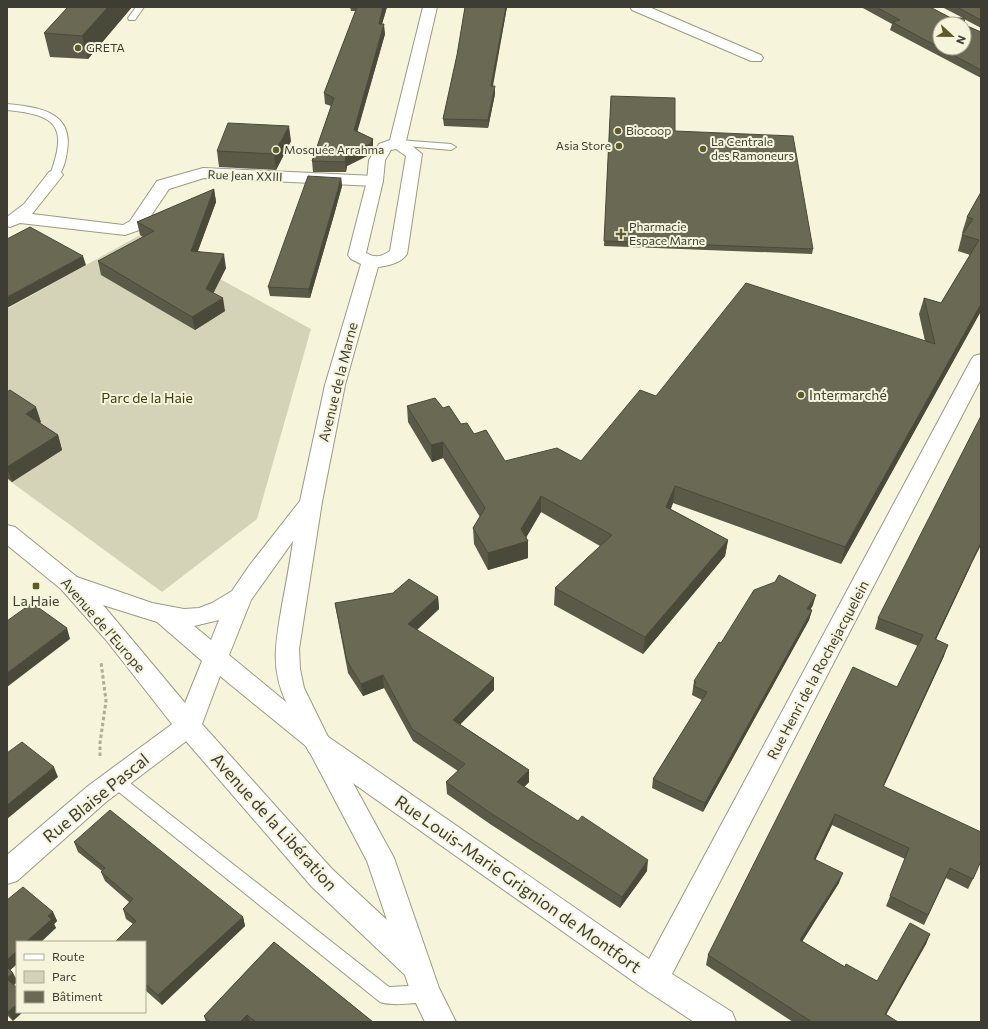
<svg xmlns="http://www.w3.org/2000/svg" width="988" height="1029" viewBox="0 0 988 1029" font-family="Commissioner,sans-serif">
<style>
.green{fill:#d4d3b7}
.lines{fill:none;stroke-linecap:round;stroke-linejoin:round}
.service-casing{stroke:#9b9a83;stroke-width:2}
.minor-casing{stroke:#9b9a83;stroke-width:2}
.tertiary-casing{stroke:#9b9a83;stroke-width:2}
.secondary-casing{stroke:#9b9a83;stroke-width:2}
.path{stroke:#adad99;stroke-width:3;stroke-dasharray:3.5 2.5;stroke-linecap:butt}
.service{fill:#fff;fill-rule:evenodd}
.minor{fill:#fff;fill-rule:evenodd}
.tertiary{fill:#fff;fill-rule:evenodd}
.secondary{fill:#fff;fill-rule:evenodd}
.wall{fill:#5b5a48}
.shaded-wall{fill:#4a4a3b}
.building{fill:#6a6954;stroke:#4a4a3b}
.poi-dot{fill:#5f5b28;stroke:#f6f5dc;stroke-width:1.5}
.labels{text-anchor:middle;stroke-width:4;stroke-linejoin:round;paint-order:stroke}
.far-poi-label{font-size:12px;fill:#3d3d33;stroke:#f6f5dc;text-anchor:start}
.far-street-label{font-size:12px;fill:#3d3d33;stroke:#f6f5dc}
.street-label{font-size:14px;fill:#3d3d33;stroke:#f6f5dc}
.poi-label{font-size:14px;fill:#3d3d33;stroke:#f6f5dc;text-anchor:start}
.park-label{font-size:14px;fill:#3f3d0f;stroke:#f6f5dc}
.near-street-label{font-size:17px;fill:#3d3d33;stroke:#f6f5dc}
</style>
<rect width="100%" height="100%" fill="#f6f5dc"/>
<path class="green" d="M140,235L311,329L257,519L162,592L7,479V309Z"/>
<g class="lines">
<g class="service-casing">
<path id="service" d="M136,7H144L135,20H129L128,18Z
M7,104C37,107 74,111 67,151C66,160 63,170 58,177L55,178L50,175C68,126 57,115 7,110Z
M398,140L451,144L456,147L451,150L395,145V141Z
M115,773L120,775L389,987L426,985L432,987L435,993L432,999C421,1004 391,1006 380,1002L110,785L107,780L110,775Z"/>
</g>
<g class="minor-casing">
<path id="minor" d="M630,7H649L761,55L763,58L761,61H751L632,10Z
M203,168L375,176L381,177L383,181L381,185L375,186L204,178L169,189L142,229L125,235L20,223L10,227L7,226V217L24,204L49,172L55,170L61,172L63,175L32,214L123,225L130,221L157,181Z
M981,354V379L672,974L732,1012L736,1022H694L644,989L309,752L305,744L309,736L318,733L327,736L649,959L971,360L974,356Z"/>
</g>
<g class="tertiary-casing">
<path id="tertiary" d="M188,716L197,719L201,726L197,733L106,802L17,881L7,884V855L88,786L179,719Z"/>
</g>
<g class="secondary-casing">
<path id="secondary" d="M423,7H437L406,141L422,154L407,254C401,263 388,266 378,267L345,385L322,502L299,649L300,669L304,688L329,739L394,858L439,988L456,1022H425L411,993L405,975L312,887L179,733L106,640L61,589L7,545V525L15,527L77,577L152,603L184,609L199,608L212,603L232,591L249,566L300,501L325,385L361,264L351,259L348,255L367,181L369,160L379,144L390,140ZM396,149L406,156L390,251C381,257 375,258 366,253L383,181L385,160L391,150ZM293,541C290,563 286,584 282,605C276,641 270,668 286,702L229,655L251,600ZM103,605L157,622L202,661L185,703ZM219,620L211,640L194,626ZM220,676L307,747L367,861L387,920L332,869L202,724Z"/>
</g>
<path class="path" d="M100,756V743L106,701L101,662"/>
<use href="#service" class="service"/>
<use href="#minor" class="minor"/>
<use href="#tertiary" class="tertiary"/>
<use href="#secondary" class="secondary"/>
</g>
<path class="wall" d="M68,7H132L88,59L50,57L44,33Z
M350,7H387L382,24L385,34L357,131L373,139V150L371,154L347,166L346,172H313L312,161L331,106L325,104L324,93L356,11H351Z
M465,7H507L493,86L495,94L488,128L444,126L443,119L457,55Z
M861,7H930L951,18H963L942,7H981V28L964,19L965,25L981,32V78L890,30L892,24Z
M611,96L675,131L813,249L812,254L604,246Z
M291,141L276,170L219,167L217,151Z
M341,178L342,186L334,215L310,298L270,296L268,287Z
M214,189L216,202L198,251L226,268L213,293L225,311L195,330L101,275L98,261L143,237L140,235L137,222Z
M981,192V311L841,564L673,503L671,509L728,540L725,556L643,654L554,605L555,588L600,546L541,512L526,537L528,541V558L488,570L474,544L473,528L480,517L443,458L432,462L408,422L407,406L443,408L461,424L474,434L505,461H581L656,396L925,341L919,314L924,298L941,303L970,255L958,251L962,235L963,233H962L967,217Z
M7,392L41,422L40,423L58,435L62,450L12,482L7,478Z
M971,565L936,639L944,656L883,786L973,879L968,889L946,878L924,925L886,906L905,859L832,825L815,859L839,883L802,941L845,967L877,981L930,934L926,944L886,1014L898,1022H793L706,965L708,955L897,687L918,646L875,629L878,618Z
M438,597L439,609L417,630L494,690L460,724L529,770V782L524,787L647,871L620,908L490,824L447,794L446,782L458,771L413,741L384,688L363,696L348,673L337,615L335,603Z
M813,605L810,610H812L809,620L703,812L652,788L653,779L702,700L692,695L694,681L721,643Z
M74,842L243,917L245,926L162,1005L145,990V942L133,924L126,919L123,909L129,902L105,881L101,872L102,871L78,852Z
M7,900L53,912L57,921L54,924L56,928L17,942V964L10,970L14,985L13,1021L7,1015Z
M274,942L373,1022H206L204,1016Z"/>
<path class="shaded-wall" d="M108,7H132L88,59L82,36Z
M383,7H387L379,34V24Z
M506,7H507L491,93V86Z
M384,24L385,34L355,140L354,130Z
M495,86V94L488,128V120Z
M289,126L291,141L276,170L274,154Z
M373,139V150L371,154L347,166L346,172L345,162L346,156Z
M341,178L342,186L334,215L310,298L309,289Z
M214,189L216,202L193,264L191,251Z
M224,254L226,268L209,302L206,289Z
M83,256L86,265L7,308V297Z
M223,298L225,311L195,330L192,317Z
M981,304V311L841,564L845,547Z
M36,407L41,422L31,429L26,414Z
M58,435L62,450L12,482L7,467Z
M443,442V458L432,462L431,445Z
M675,486L673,503L664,523L666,507Z
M541,496V512L523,543L528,541V558L488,570V553L521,529Z
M728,540L725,556L643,654L645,637Z
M981,542V545L971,565L931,650L935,639Z
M816,595L813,605L805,618L807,609Z
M438,597L439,609L409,637L408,624Z
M812,610L809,620L703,812L705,803Z
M67,628L70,639L7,687V673Z
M948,645L944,656L879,797L883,786Z
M383,675L384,688L363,696L361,684Z
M494,678V690L453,732V720Z
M54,767L58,777L7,819V805Z
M529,770V782L517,794V782Z
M835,814L832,825L811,869L814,859Z
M648,860L647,871L620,908L622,897Z
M843,873L839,883L797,950L800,940Z
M53,912L57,921L54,924L56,928L41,942H26L48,916Z
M243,917L245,926L162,1005L158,995Z
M930,934L926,944L882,1022L885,1014Z
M17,951V964L8,972L7,971V960Z
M13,973L17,980V982L11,988L7,980V978Z
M17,1004V1012H23L13,1021L8,1012Z
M247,1015L250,1022H240Z"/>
<path class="building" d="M68,7H108L82,36L44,33Z
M357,7H383L379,24H384L354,130L373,139L370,144L346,156L345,162L312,161L334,98L324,93Z
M465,7H506L491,86H495L488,120L443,119L457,55Z
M876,7H930L951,18H964L965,25L981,32V70L940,48H964V24H940V48L892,22L900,20Z
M957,7H981V20Z
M611,96L675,98V131L793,136L813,249L604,241Z
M228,123L289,126L274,154L217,151Z
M308,176L341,178L333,207L309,289L268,287Z
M214,189L191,251L224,254L206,289L223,298L192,317L98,261L154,231L137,222Z
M981,192V304L845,547L675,486L666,507L728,540L645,637L555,588L612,535L541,496L521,529L528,541L488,553L473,528L485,508L443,442L431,445L407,406L435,398L443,408L449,406L461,424L467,423L474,434L486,430L505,461L557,448L581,461L640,390L656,396L746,283L935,344L924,298L941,303L979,240L962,235L973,219L967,217Z
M30,227L83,256L7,297V239Z
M10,390L36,407L26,414L58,435L7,467V392Z
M981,416V542L935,639L948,645L883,786L981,832V861L973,879L950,868L928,915L890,896L909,848L835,814L814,859L843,873L800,940L845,967L846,964L877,981L910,923L930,934L885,1014L898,1022H812L708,955L853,667L897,687L923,635L878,618Z
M779,575L816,595L807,609L812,610L705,803L653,779L707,692L694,686L696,682L694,681L719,642L721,643L754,590L775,582Z
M409,579L438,597L408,624L494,678L453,720L529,770L517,782L578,821L582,816L648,860L622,897L489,812L446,782L465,764L412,729L383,675L361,684L347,661L335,603L393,593Z
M32,603L67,628L7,673V621Z
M22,742L54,767L7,805V753Z
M110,810L243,917L158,995L145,984V942H115L136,921L123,909L133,899L101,872L105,868L74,842Z
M23,887L53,912L48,916L52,919L26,942H17V951L7,960V900Z
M274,942L373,1022H256L247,1015L240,1022H210L204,1016Z
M7,967L13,973L7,978Z
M7,979L17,988V1004L8,1012L7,1011Z"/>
<g class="poi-dot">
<circle cx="78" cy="48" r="4"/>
<circle cx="618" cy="131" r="4"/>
<circle cx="619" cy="146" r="4"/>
<circle cx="703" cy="149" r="4"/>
<circle cx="276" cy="150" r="4"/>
<path d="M619 228h4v4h4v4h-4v4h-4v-4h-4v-4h4z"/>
<circle cx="801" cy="395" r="4"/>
<rect x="32" y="582" width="8" height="8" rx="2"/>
</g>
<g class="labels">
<g class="far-poi-label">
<text x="86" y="52">GRETA</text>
<text x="626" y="135">Biocoop</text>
<text x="711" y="146">La Centrale<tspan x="711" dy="14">des Ramoneurs</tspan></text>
<text x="611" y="150" text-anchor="end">Asia Store</text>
<text x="284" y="154">Mosquée Arrahma</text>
<text x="629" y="231">Pharmacie<tspan x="629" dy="14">Espace Marne</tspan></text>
</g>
<g class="far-street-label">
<text transform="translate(245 176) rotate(2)" y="4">Rue Jean XXIII</text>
</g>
<g class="street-label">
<text transform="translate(338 382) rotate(-76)" y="5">Avenue de la Marne</text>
<text transform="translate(103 625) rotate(49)" y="5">Avenue de l’Europe</text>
<text transform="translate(818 670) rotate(-62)" y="5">Rue Henri de la Rochejacquelein</text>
</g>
<g class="poi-label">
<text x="809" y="400">Intermarché</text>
<text x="36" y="606" text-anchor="middle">La Haie</text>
</g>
<g class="park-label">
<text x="147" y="403">Parc de la Haie</text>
</g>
<g class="near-street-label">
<text transform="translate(96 798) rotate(-39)" y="6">Rue Blaise Pascal</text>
<text transform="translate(274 822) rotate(48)" y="6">Avenue de la Libération</text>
<text transform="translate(518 884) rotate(35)" y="6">Rue Louis-Marie Grignion de Montfort</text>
</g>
</g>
<rect width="988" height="1029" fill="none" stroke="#3d3d33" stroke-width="16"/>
<rect x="16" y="941" width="130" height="72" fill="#f6f5dc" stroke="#acab98"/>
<rect x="24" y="954" width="20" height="6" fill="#ffffff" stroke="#acab98"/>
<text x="52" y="961" font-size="12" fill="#3d3d33">Route</text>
<rect x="24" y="971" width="20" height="12" fill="#d4d3b7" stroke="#acab98"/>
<text x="52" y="981" font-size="12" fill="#3d3d33">Parc</text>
<rect x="24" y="991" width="20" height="12" fill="#6a6954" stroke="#acab98"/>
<text x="52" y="1001" font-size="12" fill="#3d3d33">Bâtiment</text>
<g transform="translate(952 36) rotate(112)"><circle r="19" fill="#f6f5dc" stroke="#acab98"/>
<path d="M0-3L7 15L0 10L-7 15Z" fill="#5f5b28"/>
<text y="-6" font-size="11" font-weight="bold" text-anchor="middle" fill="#3d3d33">N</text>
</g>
</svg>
